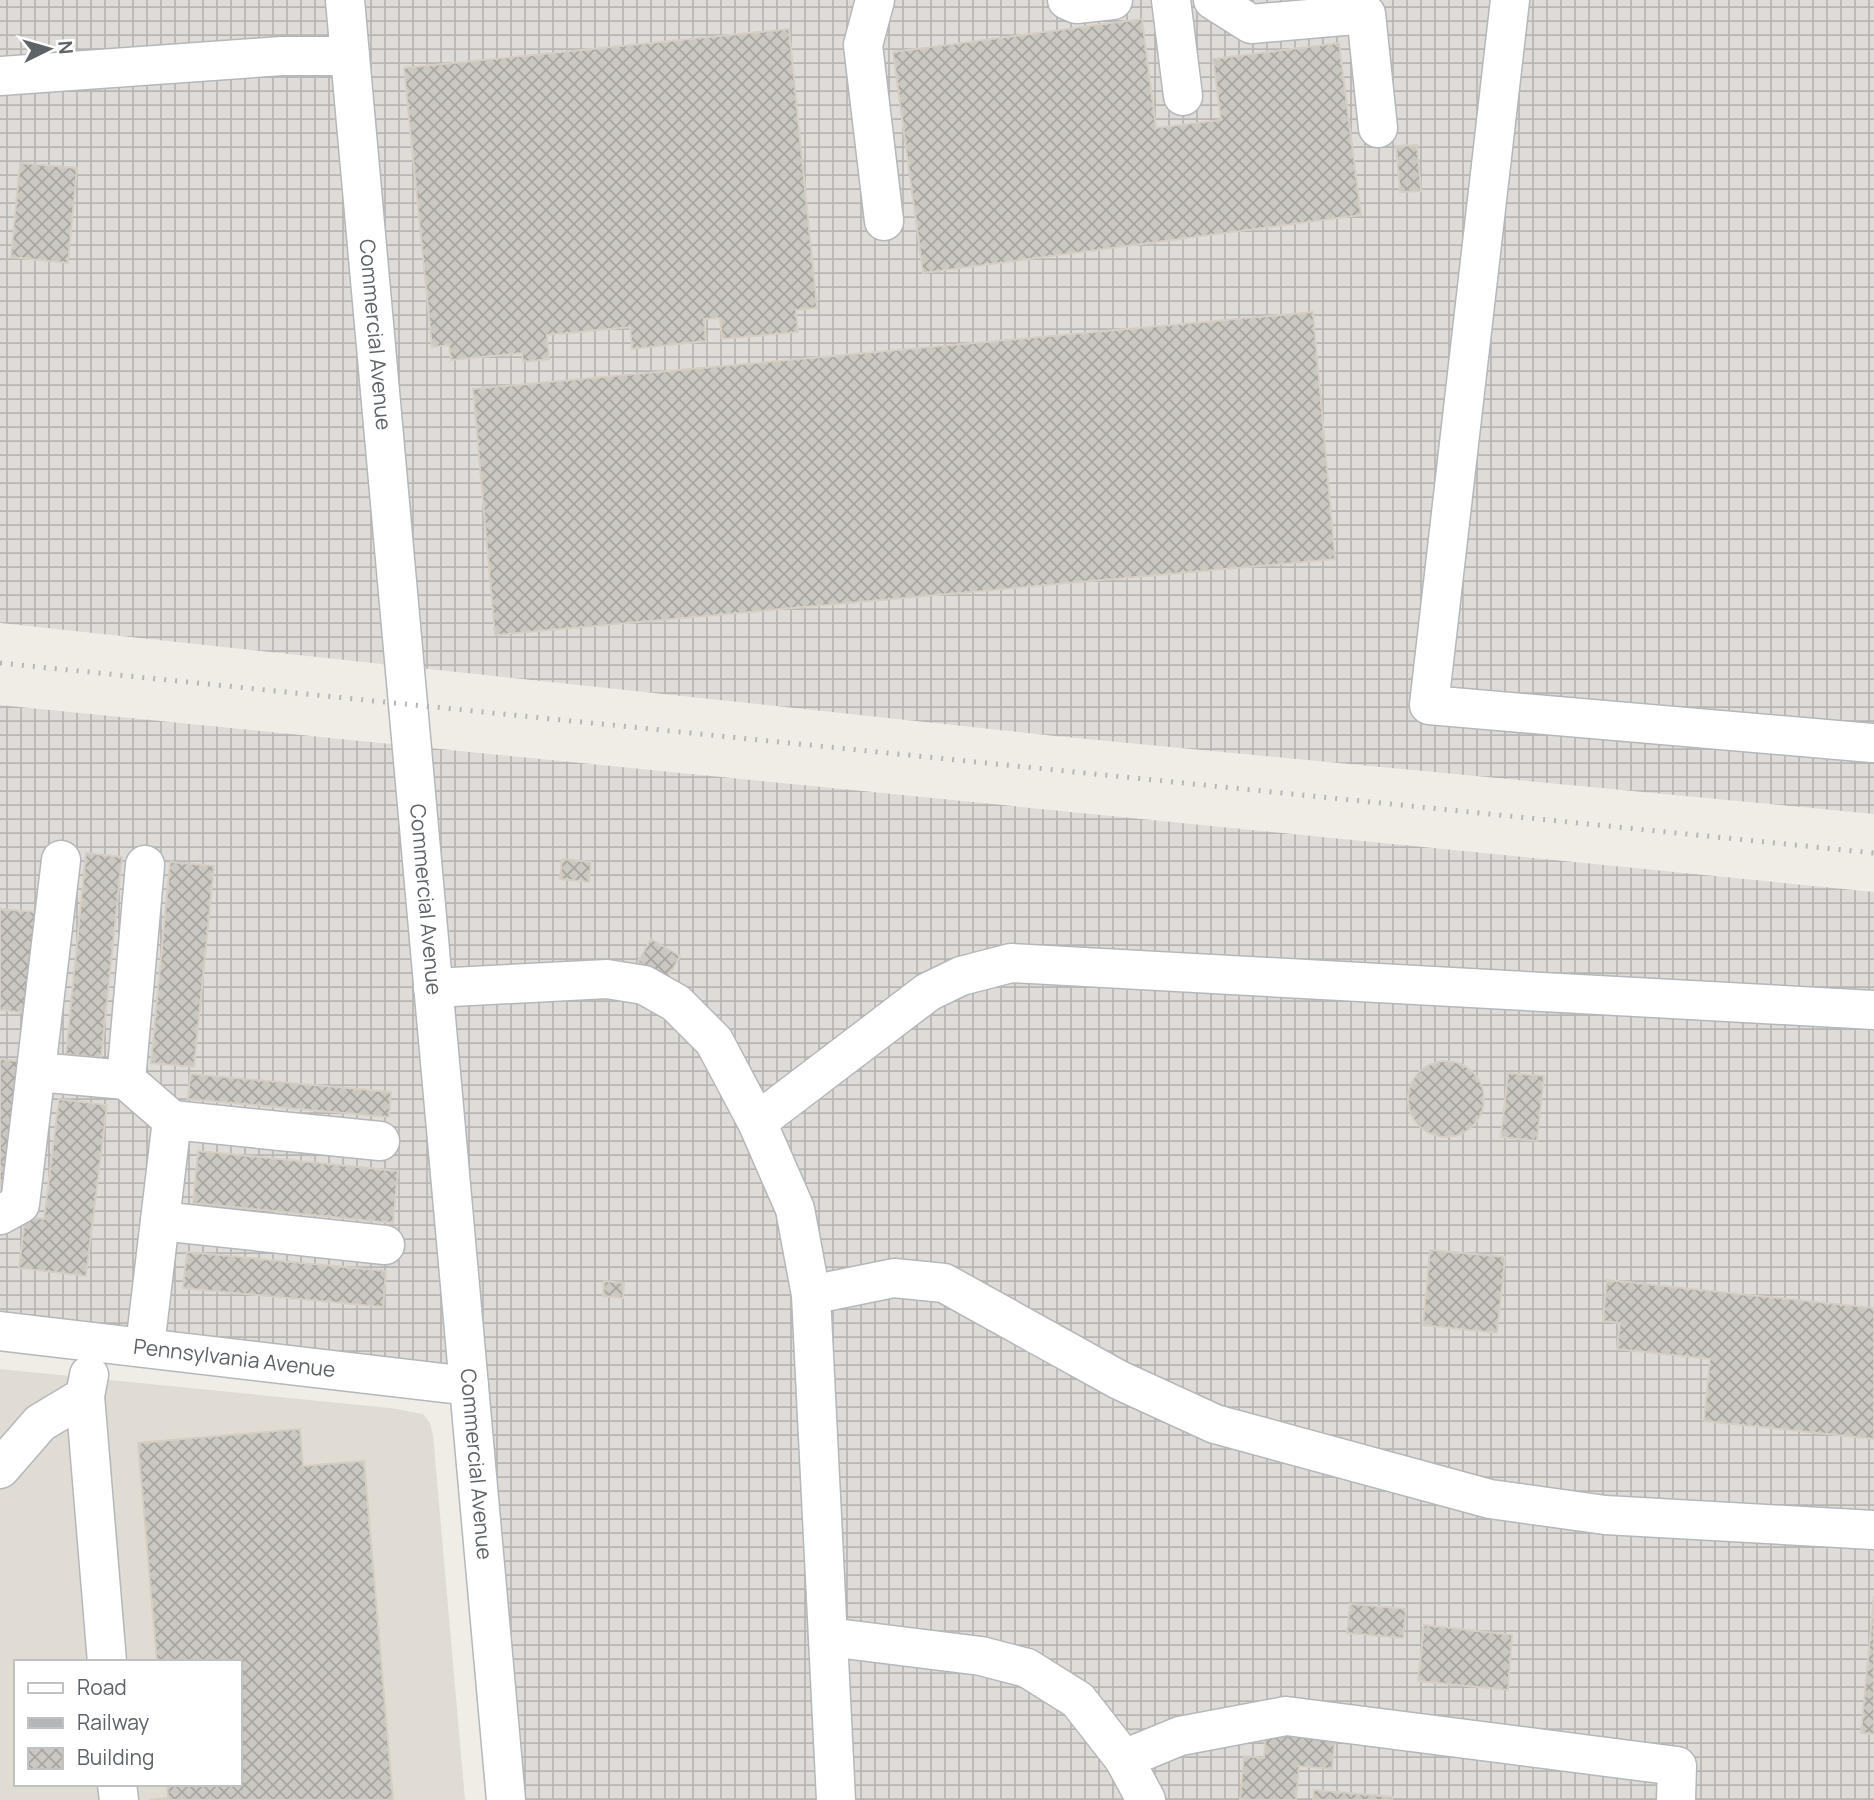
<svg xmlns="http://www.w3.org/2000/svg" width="1874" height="1800" viewBox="0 0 1874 1800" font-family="Manrope,sans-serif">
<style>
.industrial{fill:url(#industrial-grid)}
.education{fill:#e0dcd4;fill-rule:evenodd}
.building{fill:url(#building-cross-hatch);stroke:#d5cec4;stroke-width:2}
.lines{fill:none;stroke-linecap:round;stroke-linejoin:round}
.minor-casing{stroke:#b4b7bb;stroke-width:41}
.minor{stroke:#fff;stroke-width:38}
.rail{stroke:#b5b6b7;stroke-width:5;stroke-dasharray:2 9;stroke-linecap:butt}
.labels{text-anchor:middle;stroke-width:5;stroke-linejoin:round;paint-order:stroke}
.street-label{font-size:21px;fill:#5e6367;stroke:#fff}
</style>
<defs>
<pattern id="industrial-grid" width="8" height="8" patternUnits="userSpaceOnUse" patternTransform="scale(1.75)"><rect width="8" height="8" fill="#dfdcd8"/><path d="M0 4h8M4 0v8" fill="none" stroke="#b8b6b3"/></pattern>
<pattern id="building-cross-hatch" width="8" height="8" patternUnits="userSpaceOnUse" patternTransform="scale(1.75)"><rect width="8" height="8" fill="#cbc8c2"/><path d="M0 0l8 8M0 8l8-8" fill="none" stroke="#a8a6a1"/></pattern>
</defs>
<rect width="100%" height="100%" fill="#f0ede6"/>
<path class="industrial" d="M0,0H1874V814L1055,736L0,623Z
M0,705L1874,892V1800H506L469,1386L0,1331Z"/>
<path class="education" d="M0,1369L390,1408L423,1414L430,1423L433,1435L465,1800H0ZM16,1662H240V1784H16Z"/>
<path class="building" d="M1142,19L1156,128L1221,120L1213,59L1339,43L1361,215L923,273L893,52Z
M789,29L817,308L796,310L798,332L722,339L720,318L704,319L706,341L632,349L630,327L547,335L549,359L523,362L522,353L451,360L449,345L432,347L404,68Z
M1417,145L1421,191L1400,192L1396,146Z
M20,163L77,168L68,263L11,257Z
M1313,312L1335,559L495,635L473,389Z
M86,853L122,857L101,1058L66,1054Z
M562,859L591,862L589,882L560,879Z
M170,862L214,866L194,1067L151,1063Z
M0,909L48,913L38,1014L0,1010Z
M651,939L680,956L667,979L638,962Z
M0,1059L25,1062L12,1198L0,1197Z
M1408 1099a38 38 0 1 1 76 0a38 38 0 1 1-76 0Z
M1508,1073L1544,1076L1537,1141L1501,1137Z
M190,1074L391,1092L389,1117L188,1099Z
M59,1099L107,1105L86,1276L19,1268L25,1217L44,1219Z
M198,1151L398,1171L393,1223L193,1203Z
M1430,1250L1505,1257L1497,1333L1423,1325Z
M187,1252L386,1271L383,1307L183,1288Z
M1607,1280L1874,1308V1439L1704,1421L1710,1359L1617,1349L1620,1323L1603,1321Z
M604,1281L624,1283L623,1298L603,1296Z
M300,1429L303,1466L364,1461L393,1800H149L168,1798L167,1784H240V1662H157L138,1443Z
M1874,1596V1734L1861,1733Z
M1350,1604L1406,1609L1403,1638L1347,1633Z
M1424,1625L1512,1635L1508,1690L1418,1681Z
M1266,1733L1335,1739L1332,1769L1299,1766L1296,1800H1240L1244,1756L1264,1758Z
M1314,1790L1393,1797L1392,1800H1313Z"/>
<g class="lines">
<g class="minor-casing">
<g id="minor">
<path id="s1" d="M345,0L506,1800"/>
<path d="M875,0L863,45L884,221"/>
<path d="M1067,0L1076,4L1113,0"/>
<path d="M1171,0L1183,96"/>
<path d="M1213,0L1251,24L1366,14L1378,128"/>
<path d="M1510,0L1429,705L1872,743"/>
<path d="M0,76L282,56H350"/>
<path d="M433,988L607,979L644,985L676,1003L714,1041L757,1122L795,1209L811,1295L836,1800"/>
<path d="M37,1072L126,1080L172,1120L145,1346"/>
<path d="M126,1080L145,865"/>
<path d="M172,1120L380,1141"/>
<path d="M757,1122L928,992L961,976L1011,963L1874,1010"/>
<path d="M0,1215L20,1204L61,860"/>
<path d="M160,1221L385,1245"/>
<path d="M811,1295L894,1278L944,1283L1119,1380L1215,1424L1490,1499L1605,1515L1874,1530"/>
<path id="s2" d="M0,1331L469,1386"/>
<path d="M85,1396L107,1662"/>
<path d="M0,1469L40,1423L85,1396L89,1375"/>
<path d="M828,1637L981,1656L1027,1668L1078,1700L1124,1759L1146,1800"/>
<path d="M1124,1759L1180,1736L1286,1716L1677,1766L1676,1800"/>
<path d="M117,1784L119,1800"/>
</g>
</g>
<use href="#minor" class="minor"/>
<path class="rail" d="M0,663L1874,853"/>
</g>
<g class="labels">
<g class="street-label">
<text dy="7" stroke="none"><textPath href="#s1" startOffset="336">Commercial Avenue</textPath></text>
<text dy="7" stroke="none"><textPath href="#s1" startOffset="903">Commercial Avenue</textPath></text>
<text dy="7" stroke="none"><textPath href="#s2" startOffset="236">Pennsylvania Avenue</textPath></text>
<text dy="7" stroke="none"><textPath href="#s1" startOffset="1470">Commercial Avenue</textPath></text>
</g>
</g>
<rect x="14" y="1660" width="228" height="126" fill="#ffffff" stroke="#bfc1c2" stroke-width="2"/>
<rect x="28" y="1683" width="35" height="10" fill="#ffffff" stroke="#bfc1c2" stroke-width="2"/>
<text x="77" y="1695" font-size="21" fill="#5e6367">Road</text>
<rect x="28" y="1718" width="35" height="10" fill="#b5b6b7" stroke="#bfc1c2" stroke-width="2"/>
<text x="77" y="1730" font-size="21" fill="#5e6367">Railway</text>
<rect x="28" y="1748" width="35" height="21" fill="url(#building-cross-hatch)" stroke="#bfc1c2" stroke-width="2"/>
<text x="77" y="1765" font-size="21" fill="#5e6367">Building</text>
<g transform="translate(49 49) rotate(85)" stroke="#ffffff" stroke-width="5" paint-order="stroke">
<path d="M0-5L12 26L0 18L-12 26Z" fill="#5e6367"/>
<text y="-10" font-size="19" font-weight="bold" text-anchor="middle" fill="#5e6367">N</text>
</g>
</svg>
